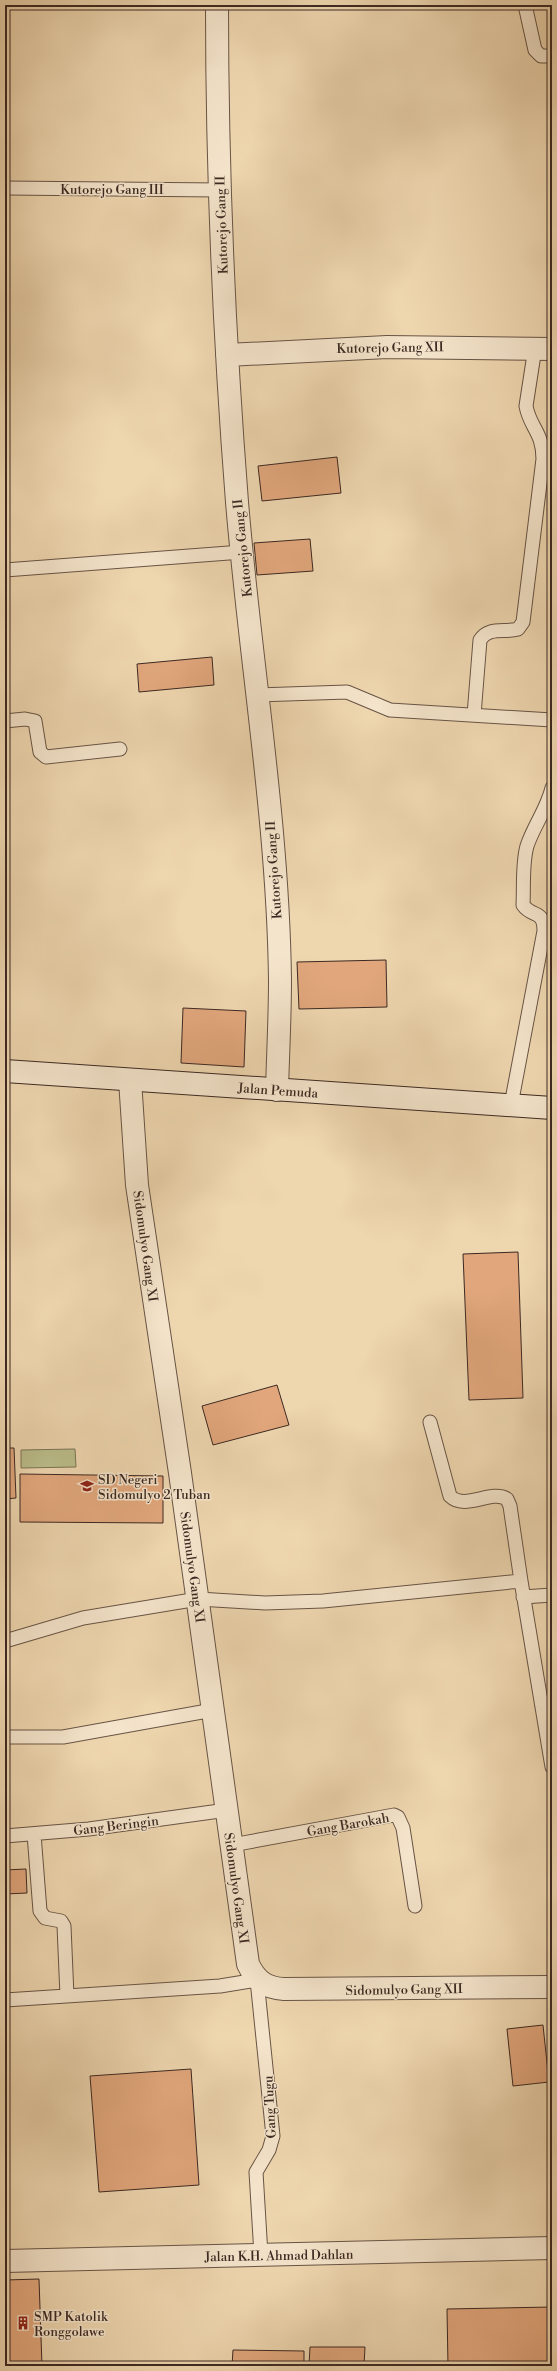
<svg xmlns="http://www.w3.org/2000/svg" width="557" height="2371" viewBox="0 0 557 2371" font-family="'Libre Bodoni',serif">
<style>
.green{fill:#babd8a;stroke:#7b7356}
.building{fill:#e1a67c;stroke:#3c2922}
.lines{fill:none;stroke-linecap:round;stroke-linejoin:round}
.service-casing{stroke:#685445;stroke-width:15}
.minor-casing{stroke:#685445;stroke-width:24}
.tertiary-casing{stroke:#685445;stroke-width:24}
.secondary-casing{stroke:#3c2922;stroke-width:24}
.service{stroke:#f4e4cb;stroke-width:13}
.minor{stroke:#f4e4cb;stroke-width:22}
.tertiary{stroke:#f4e4cb;stroke-width:22}
.secondary{stroke:#f4e4cb;stroke-width:22}
.labels{text-anchor:middle;stroke-width:3;stroke-linejoin:round;paint-order:stroke}
.street-label{font-size:13px;fill:#3c2922;stroke:#f4e4cb}
.poi-label{font-size:13px;fill:#3c2922;stroke:#f4e4cb;text-anchor:start}
</style>
<rect width="100%" height="100%" fill="#eed6af"/>
<filter id="stains"><feTurbulence type="fractalNoise" baseFrequency=".005" numOctaves="4"/><feColorMatrix values="0 0 0 0 .2 0 0 0 0 .09 0 0 0 0 .02 0 0 0 .5 -.17"/></filter>
<radialGradient id="worn" r=".72"><stop offset=".6" stop-color="#630" stop-opacity="0"/><stop offset="1" stop-color="#630" stop-opacity=".3"/></radialGradient>
<path class="green" d="M75,1449L76,1467L21,1468V1450Z"/>
<path class="building" d="M337,457L341,493L262,501L258,466Z
M310,539L313,571L257,575L254,543Z
M212,657L214,685L139,692L137,664Z
M386,960L387,1007L299,1009L297,962Z
M183,1008L246,1011L244,1067L181,1063Z
M518,1252L523,1398L469,1400L463,1254Z
M277,1385L289,1425L213,1445L202,1406Z
M5,1448H14L16,1498L5,1499Z
M20,1474L163,1476V1523L20,1522Z
M26,1869L27,1893L5,1894V1870Z
M543,2025L549,2082L513,2086L507,2029Z
M191,2069L199,2185L99,2192L90,2076Z
M39,2279L42,2366H5V2280Z
M552,2307V2366H448L447,2309Z
M310,2347H365L364,2366H309Z
M233,2350L304,2351V2366H232Z"/>
<g class="lines">
<g class="service-casing">
<path id="service" d="M525,5L535,50L541,56H552
M5,188L220,190
M5,570L242,552
M257,695L347,692L390,710L552,720
M474,715L480,640C489,626 504,633 518,629L523,622L543,459C543,432 530,428 526,406L535,348
M5,721L25,719L35,721L40,752L46,757L120,749
M511,1105L544,931C544,909 532,918 523,905C524,886 522,864 527,846C534,825 547,809 552,788
M430,1422L450,1496C465,1511 491,1489 507,1499L510,1506L521,1581
M523,1597L552,1595
M5,1641L83,1618L198,1599L265,1603L323,1601L521,1581L552,1767
M5,1737H63L213,1710
M34,1834L40,1911L45,1918L61,1921L64,1926L67,1996
M5,1836L89,1829L227,1810
M232,1845L394,1815L398,1817L403,1828L415,1906
M5,2000L220,1986L257,1980L273,2136L269,2150L256,2172L261,2255"/>
</g>
<g class="minor-casing">
<path id="minor" d="M217,5C217,171 224,336 237,502C250,661 278,820 280,980C280,1017 278,1053 277,1090
M227,355L387,347L552,349
M130,1080L137,1185L180,1473L248,1964C256,1981 266,1988 284,1989L552,1987"/>
</g>
<g class="tertiary-casing">
<path id="tertiary" d="M5,2261L552,2248"/>
</g>
<g class="secondary-casing">
<path id="secondary" d="M5,1071L552,1108"/>
</g>
<use href="#service" class="service"/>
<use href="#minor" class="minor"/>
<use href="#tertiary" class="tertiary"/>
<use href="#secondary" class="secondary"/>
</g>
<defs>
<g id="school-bare" transform="scale(1.08)"><path d="M0-5L7-2L0 1L-7-2ZM-4 1L0 2.5L4 1V4Q0 6-4 4Z" fill="#8f2418" stroke="#f4e4cb" stroke-width="2.5" paint-order="stroke"/></g>
<g id="building-bare" transform="scale(1.08)"><path d="M-4-6H4V6H1V3H-1V6H-4ZM-2.5-4.3h1.7v1.8h-1.7ZM.8-4.3h1.7v1.8H.8ZM-2.5-1h1.7V.8h-1.7ZM.8-1h1.7V.8H.8Z" fill="#8f2418" stroke="#f4e4cb" stroke-width="2.5" paint-order="stroke"/></g>
</defs>
<g fill-rule="evenodd">
<use href="#school-bare" x="87" y="1486"/>
<use href="#building-bare" x="23" y="2323"/>
</g>
<g class="labels">
<g class="street-label">
<text x="112" y="194">Kutorejo Gang III</text>
<text transform="translate(221 225) rotate(-92)" y="5">Kutorejo Gang II</text>
<text transform="translate(390 347) rotate(-1)" y="5">Kutorejo Gang XII</text>
<text transform="translate(242 548) rotate(-96)" y="5">Kutorejo Gang II</text>
<text transform="translate(273 870) rotate(-94)" y="5">Kutorejo Gang II</text>
<text transform="translate(278 1090) rotate(4)" y="5">Jalan Pemuda</text>
<text transform="translate(146 1246) rotate(82)" y="5">Sidomulyo Gang XI</text>
<text transform="translate(193 1567) rotate(82)" y="5">Sidomulyo Gang XI</text>
<text transform="translate(348 1824) rotate(-10)" y="5">Gang Barokah</text>
<text transform="translate(116 1825) rotate(-7)" y="5">Gang Beringin</text>
<text transform="translate(237 1888) rotate(82)" y="5">Sidomulyo Gang XI</text>
<text transform="translate(404 1989) rotate(-1)" y="5">Sidomulyo Gang XII</text>
<text transform="translate(269 2107) rotate(-93)" y="5">Gang Tugu</text>
<text transform="translate(279 2255) rotate(-1)" y="5">Jalan K.H. Ahmad Dahlan</text>
</g>
<g class="poi-label">
<text x="98" y="1484">SD Negeri<tspan x="98" dy="15">Sidomulyo 2 Tuban</tspan></text>
<text x="34" y="2321">SMP Katolik<tspan x="34" dy="15">Ronggolawe</tspan></text>
</g>
</g>
<rect width="557" height="2371" fill="none" stroke="#eed6af" stroke-width="20"/>
<rect x="6" y="6" width="545" height="2359" fill="none" stroke="#3c2922" stroke-width="2"/>
<rect x="10" y="10" width="537" height="2351" fill="none" stroke="#3c2922"/>
<rect width="100%" height="100%" filter="url(#stains)"/>
<rect width="100%" height="100%" fill="url(#worn)"/>
</svg>
